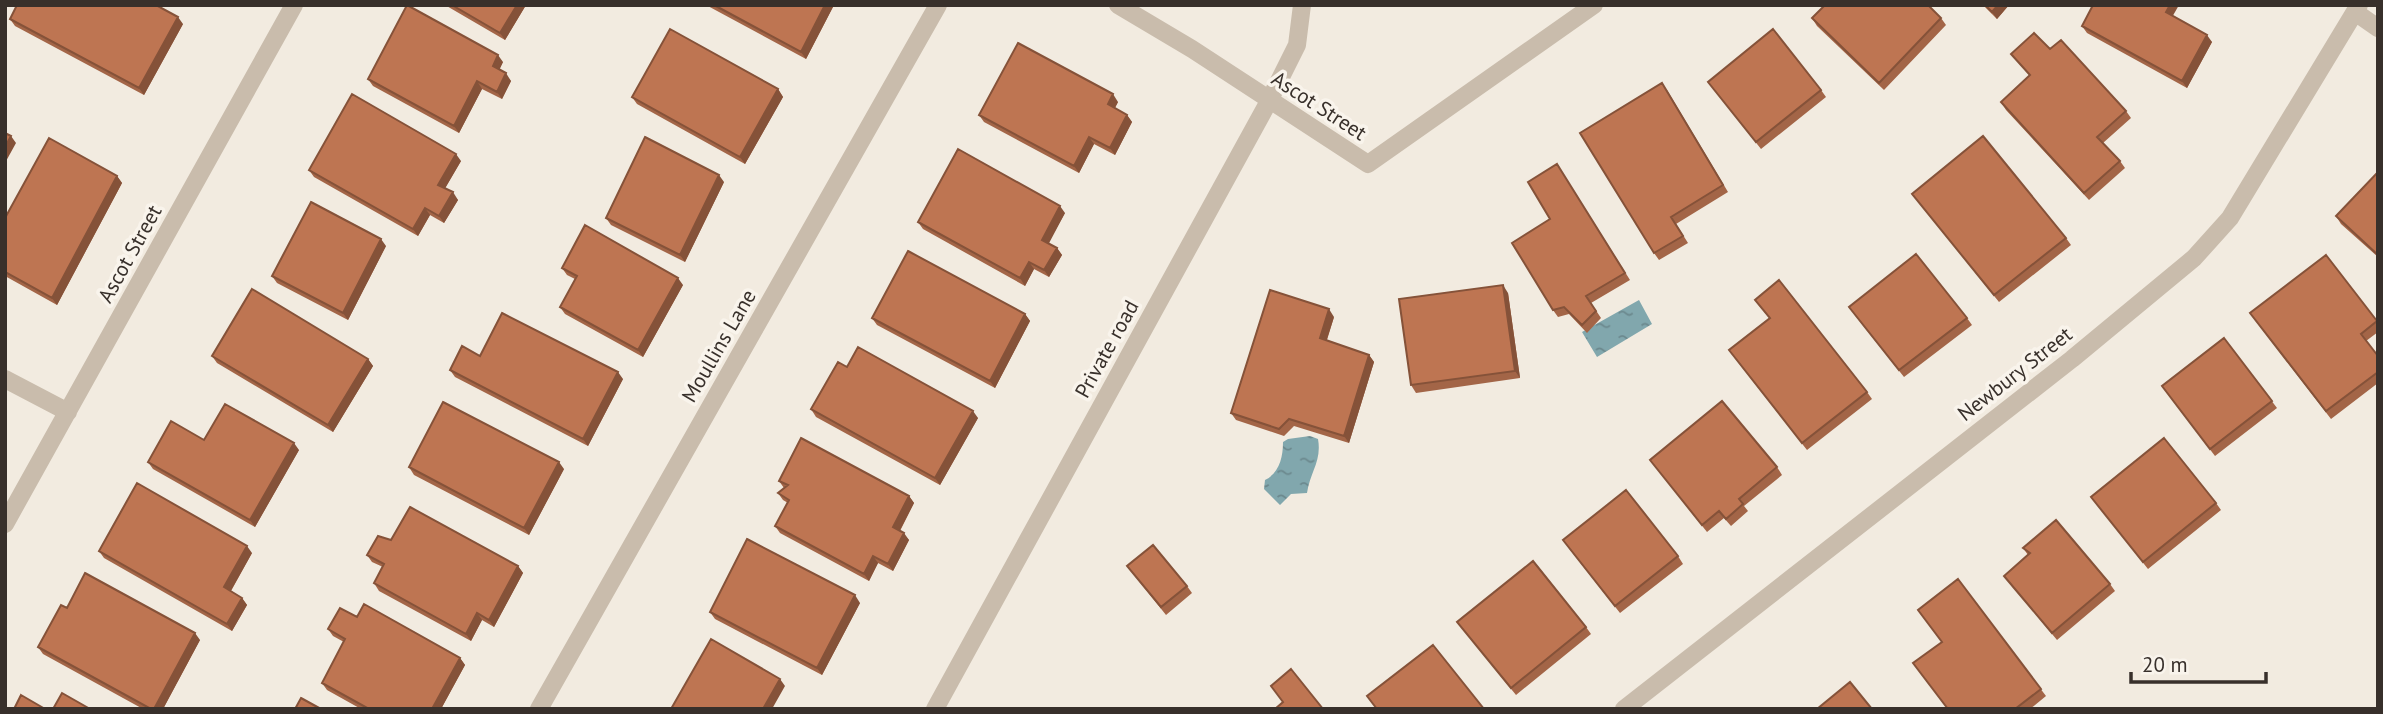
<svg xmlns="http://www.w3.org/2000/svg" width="2383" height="714" viewBox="0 0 2383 714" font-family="'PT Sans',sans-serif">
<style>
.water{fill:url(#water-ripples)}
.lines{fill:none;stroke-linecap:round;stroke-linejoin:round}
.minor{stroke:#c9bcac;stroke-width:18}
.wall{fill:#a36547}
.shaded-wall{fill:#855239}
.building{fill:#be7552;stroke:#855239;stroke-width:2}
.labels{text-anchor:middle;stroke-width:7;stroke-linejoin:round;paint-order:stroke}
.street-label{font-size:21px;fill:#38302b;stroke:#f9f4ec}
</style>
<defs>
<pattern id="water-ripples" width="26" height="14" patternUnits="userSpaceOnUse" patternTransform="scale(1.75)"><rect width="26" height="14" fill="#81a7ad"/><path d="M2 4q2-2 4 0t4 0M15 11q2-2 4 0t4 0" fill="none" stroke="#6b888d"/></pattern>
</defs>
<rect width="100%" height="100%" fill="#f2ebe0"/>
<path class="water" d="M1639,300L1652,324L1597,357L1582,332Z
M1310,436L1318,439C1322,461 1310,472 1307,493L1291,494L1280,505L1264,489L1265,480C1279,473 1283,458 1283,442L1288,439Z"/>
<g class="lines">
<path class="minor" d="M1118,5L1192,49L1368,164L1594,5
M2355,12L2378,28
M5,379L68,412
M5,524L294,5
M539,709L938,5
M935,709L1269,101L1297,45L1302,5
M1624,709L2072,359L2194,258L2230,218L2359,5"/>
</g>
<path class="wall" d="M445,5H526L505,40Z
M706,5H834L806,59Z
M1983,5H2009L1997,19Z
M2173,16L2212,42L2187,88L2087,33L2082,26Z
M1812,18H1941L1946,25L1884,90L1817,26Z
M10,19L183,24L144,95L15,26Z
M2050,49L2126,111L2131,118L2103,143L2120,161L2125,168L2089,200L2006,110L2001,102L2030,76L2011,54Z
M503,62L499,69L511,81L502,99L482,89L459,133L373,86L368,79Z
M1708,82L1821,90L1826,97L1761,149Z
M778,89L783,97L745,164L637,104L632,97Z
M1667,90L1728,192L1676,224L1688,243L1659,260L1654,253Z
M1118,102L1115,108L1127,115L1132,122L1115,155L1094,144L1079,173L984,122L979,115Z
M461,161L445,188L458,200L444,223L430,215L418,236L314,177L309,170Z
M1557,164L1630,280L1591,303L1601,318L1587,333L1569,314L1558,317L1553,310L1550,219Z
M2378,172V257L2341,224L2336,216Z
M117,176L122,183L57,305L5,276V218Z
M724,182L685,262L611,225L606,218Z
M1912,194L2066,238L2071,245L1999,302Z
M1065,213L1048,243L1057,248L1062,255L1049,277L1034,269L1025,286L923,229L918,222Z
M386,246L348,320L277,283L272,276Z
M2326,255L2378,323V332L2366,341L2378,356V383L2331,419L2255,320Z
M562,268L683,285L643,357L565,314L560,307L575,279L567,275Z
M1508,293L1520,378L1416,393L1411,385Z
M1755,300L1867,392L1872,399L1807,450L1734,357L1770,319Z
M1025,314L1030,321L995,388L877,325L872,318Z
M1854,314L1967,318L1972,325L1904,377Z
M1334,317L1327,340L1369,355L1374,362L1349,443L1294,426L1284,436L1236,420L1231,413Z
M2224,338L2277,408L2215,456L2167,393Z
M212,356L368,359L373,366L333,432L217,363Z
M480,356L623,379L588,446L455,377L450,370Z
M847,367L978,418L940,485L816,417L811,409Z
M299,450L255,527L153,469L148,462Z
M1650,460L1777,467L1782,475L1744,506L1748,511L1731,526L1724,518L1707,532Z
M409,467L564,469L529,535L414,475Z
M779,481L909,496L914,503L900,531L909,540L893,571L878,563L869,581L780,533L775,526L788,503L783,500L778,493L784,488Z
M2091,497L2216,503L2221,510L2148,569Z
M1568,547L1678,556L1683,564L1620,613Z
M2023,548L2110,584L2115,591L2057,640L2004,576L2028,555Z
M99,551L252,553L231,591L242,598L247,605L232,631L104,558Z
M367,555L518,566L523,573L494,627L482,620L471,641L379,591L374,583L383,567L372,562Z
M1127,566L1187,586L1192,593L1166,615Z
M1958,579L2046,696L2030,709H1947L1941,642Z
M860,603L822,675L715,619L710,612Z
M67,608L200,640L163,709H143L43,654L38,647Z
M357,617L460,658L465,665L441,709H361L327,690L322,683L344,642L333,636L328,629Z
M1457,622L1586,627L1591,634L1516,695Z"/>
<path class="shaded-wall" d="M517,5H526L505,40L500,33Z
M825,5H834L806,59L801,52Z
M1998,5H2009L1997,19L1992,12Z
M2170,5H2179L2171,19L2166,12Z
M178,17L183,24L144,95L139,88Z
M2207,35L2212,42L2187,88L2182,81Z
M498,55L503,62L498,73L493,66Z
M506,73L511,81L502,99L497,92Z
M477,81L482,89L459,133L454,126Z
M778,89L783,97L745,164L740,157Z
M1113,94L1118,102L1113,111L1108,104Z
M1127,115L1132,122L1115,155L1110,148Z
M11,136L16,143L5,163V147Z
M1089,137L1094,144L1079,173L1074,166Z
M456,154L461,161L443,192L438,185Z
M719,175L724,182L685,262L680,255Z
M117,176L122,183L57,305L52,298Z
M453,192L458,200L444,223L439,216Z
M1060,206L1065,213L1047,247L1042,240Z
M425,208L430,215L418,236L413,229Z
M381,239L386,246L348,320L343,313Z
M1057,248L1062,255L1049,277L1044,270Z
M1029,262L1034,269L1025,286L1020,278Z
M678,278L683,285L643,357L638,350Z
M1503,285L1508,293L1520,378L1515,371Z
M1329,309L1334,317L1325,345L1320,338Z
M1025,314L1030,321L995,388L990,381Z
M1369,355L1374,362L1349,443L1344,436Z
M368,359L373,366L333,432L328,425Z
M618,372L623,379L588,446L583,439Z
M973,411L978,418L940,485L935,478Z
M294,443L299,450L255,527L250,520Z
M559,462L564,469L529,535L524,528Z
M909,496L914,503L898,534L893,527Z
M904,533L909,540L893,571L888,564Z
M247,546L252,553L229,594L224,587Z
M873,556L878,563L869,581L864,574Z
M518,566L523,573L494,627L489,620Z
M855,595L860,603L822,675L817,668Z
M242,598L247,605L232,631L227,624Z
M477,613L482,620L471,641L466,634Z
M195,633L200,640L163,709H154Z
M460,658L465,665L441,709H432Z
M780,679L785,686L772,709H763Z"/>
<path class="building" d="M17,5H156L178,17L139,88L10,19Z
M407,5L498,55L493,66L506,73L497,92L477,81L454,126L368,79Z
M452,5H517L500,33Z
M714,5H825L801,52Z
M1825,5H1928L1941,18L1879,83L1812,18Z
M1985,5H1998L1992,12Z
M2093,5H2170L2166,12L2207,35L2182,81L2082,26Z
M670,29L778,89L740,157L632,97Z
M1773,29L1821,90L1756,142L1708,82Z
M2034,33L2050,49L2061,40L2126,111L2097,137L2120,161L2084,193L2001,102L2030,75L2011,54Z
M1018,43L1113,94L1108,104L1127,115L1110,148L1089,137L1074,166L979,115Z
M1662,83L1723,185L1671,217L1683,236L1654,253L1580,133Z
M352,94L456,154L438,185L453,192L439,216L425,208L413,229L309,170Z
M5,133L11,136L5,147Z
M1983,136L2066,238L1994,295L1912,194Z
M645,137L719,175L680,255L606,218Z
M49,138L117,176L52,298L5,272V218Z
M958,149L1060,206L1042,240L1057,248L1044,270L1029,262L1020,278L918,222Z
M1557,164L1625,273L1586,296L1596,311L1582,325L1564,307L1553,310L1512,243L1550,219L1528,182Z
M2378,172V255L2336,216Z
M311,202L381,239L343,313L272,276Z
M585,225L678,278L638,350L560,307L577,276L562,268Z
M908,251L1025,314L990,381L872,318Z
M1916,254L1967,318L1899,370L1849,307Z
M2326,255L2377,321L2361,334L2378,356V372L2326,411L2250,313Z
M1779,280L1867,392L1802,443L1729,350L1770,318L1755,300Z
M1503,285L1515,371L1411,385L1399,299Z
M252,289L368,359L328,425L212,356Z
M1270,290L1329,309L1320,338L1369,355L1344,436L1289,419L1279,429L1231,413Z
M502,313L618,372L583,439L450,370L462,346L480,356Z
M2224,338L2272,401L2210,449L2162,386Z
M858,347L973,411L935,478L811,409L838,362L847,367Z
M1722,401L1777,467L1739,499L1743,504L1726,519L1719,511L1702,525L1650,460Z
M443,402L559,462L524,528L409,467Z
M225,404L294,443L250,520L148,462L171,421L204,440Z
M801,438L909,496L893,527L904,533L888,564L873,556L864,574L775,526L789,500L778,493L788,485L779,481Z
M2164,438L2216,503L2143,562L2091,497Z
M137,483L247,546L224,587L242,598L227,624L99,551Z
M1626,490L1678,556L1615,606L1563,540Z
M410,507L518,566L489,620L477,613L466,634L374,583L384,564L367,555L378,536L391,540Z
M2056,520L2110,584L2052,633L2004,576L2030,553L2023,548Z
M747,539L855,595L817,668L710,612Z
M1153,545L1187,586L1161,607L1127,566Z
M1533,561L1586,627L1511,688L1457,622Z
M85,573L195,633L154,709H151L38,647L61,605L67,608Z
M1958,579L2041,689L2015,709H1948L1913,663L1942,642L1918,610Z
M364,604L460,658L432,709H369L322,683L345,639L328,629L340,608L357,617Z
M711,639L780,679L763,709H671Z
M1433,645L1484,709H1377L1367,696Z
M1291,669L1323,709H1275L1283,702L1271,686Z
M1850,682L1872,709H1817Z
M62,693L90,709H53Z
M21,695L45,709H14Z
M301,698L321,709H295Z"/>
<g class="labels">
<g class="street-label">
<text transform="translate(1319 106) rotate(33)" y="7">Ascot Street</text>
<text transform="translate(130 254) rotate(-61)" y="7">Ascot Street</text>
<text transform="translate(719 346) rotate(-60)" y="7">Moullins Lane</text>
<text transform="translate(1107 349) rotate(-61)" y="7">Private road</text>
<text transform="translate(2015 374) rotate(-38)" y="7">Newbury Street</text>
</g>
</g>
<rect width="2383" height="714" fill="none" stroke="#38302b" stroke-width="14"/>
<path d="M2131 672v10h135v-10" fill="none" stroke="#38302b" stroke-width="3.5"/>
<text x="2142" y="672" font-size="21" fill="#38302b" stroke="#f9f4ec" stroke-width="5" paint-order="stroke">20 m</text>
</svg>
